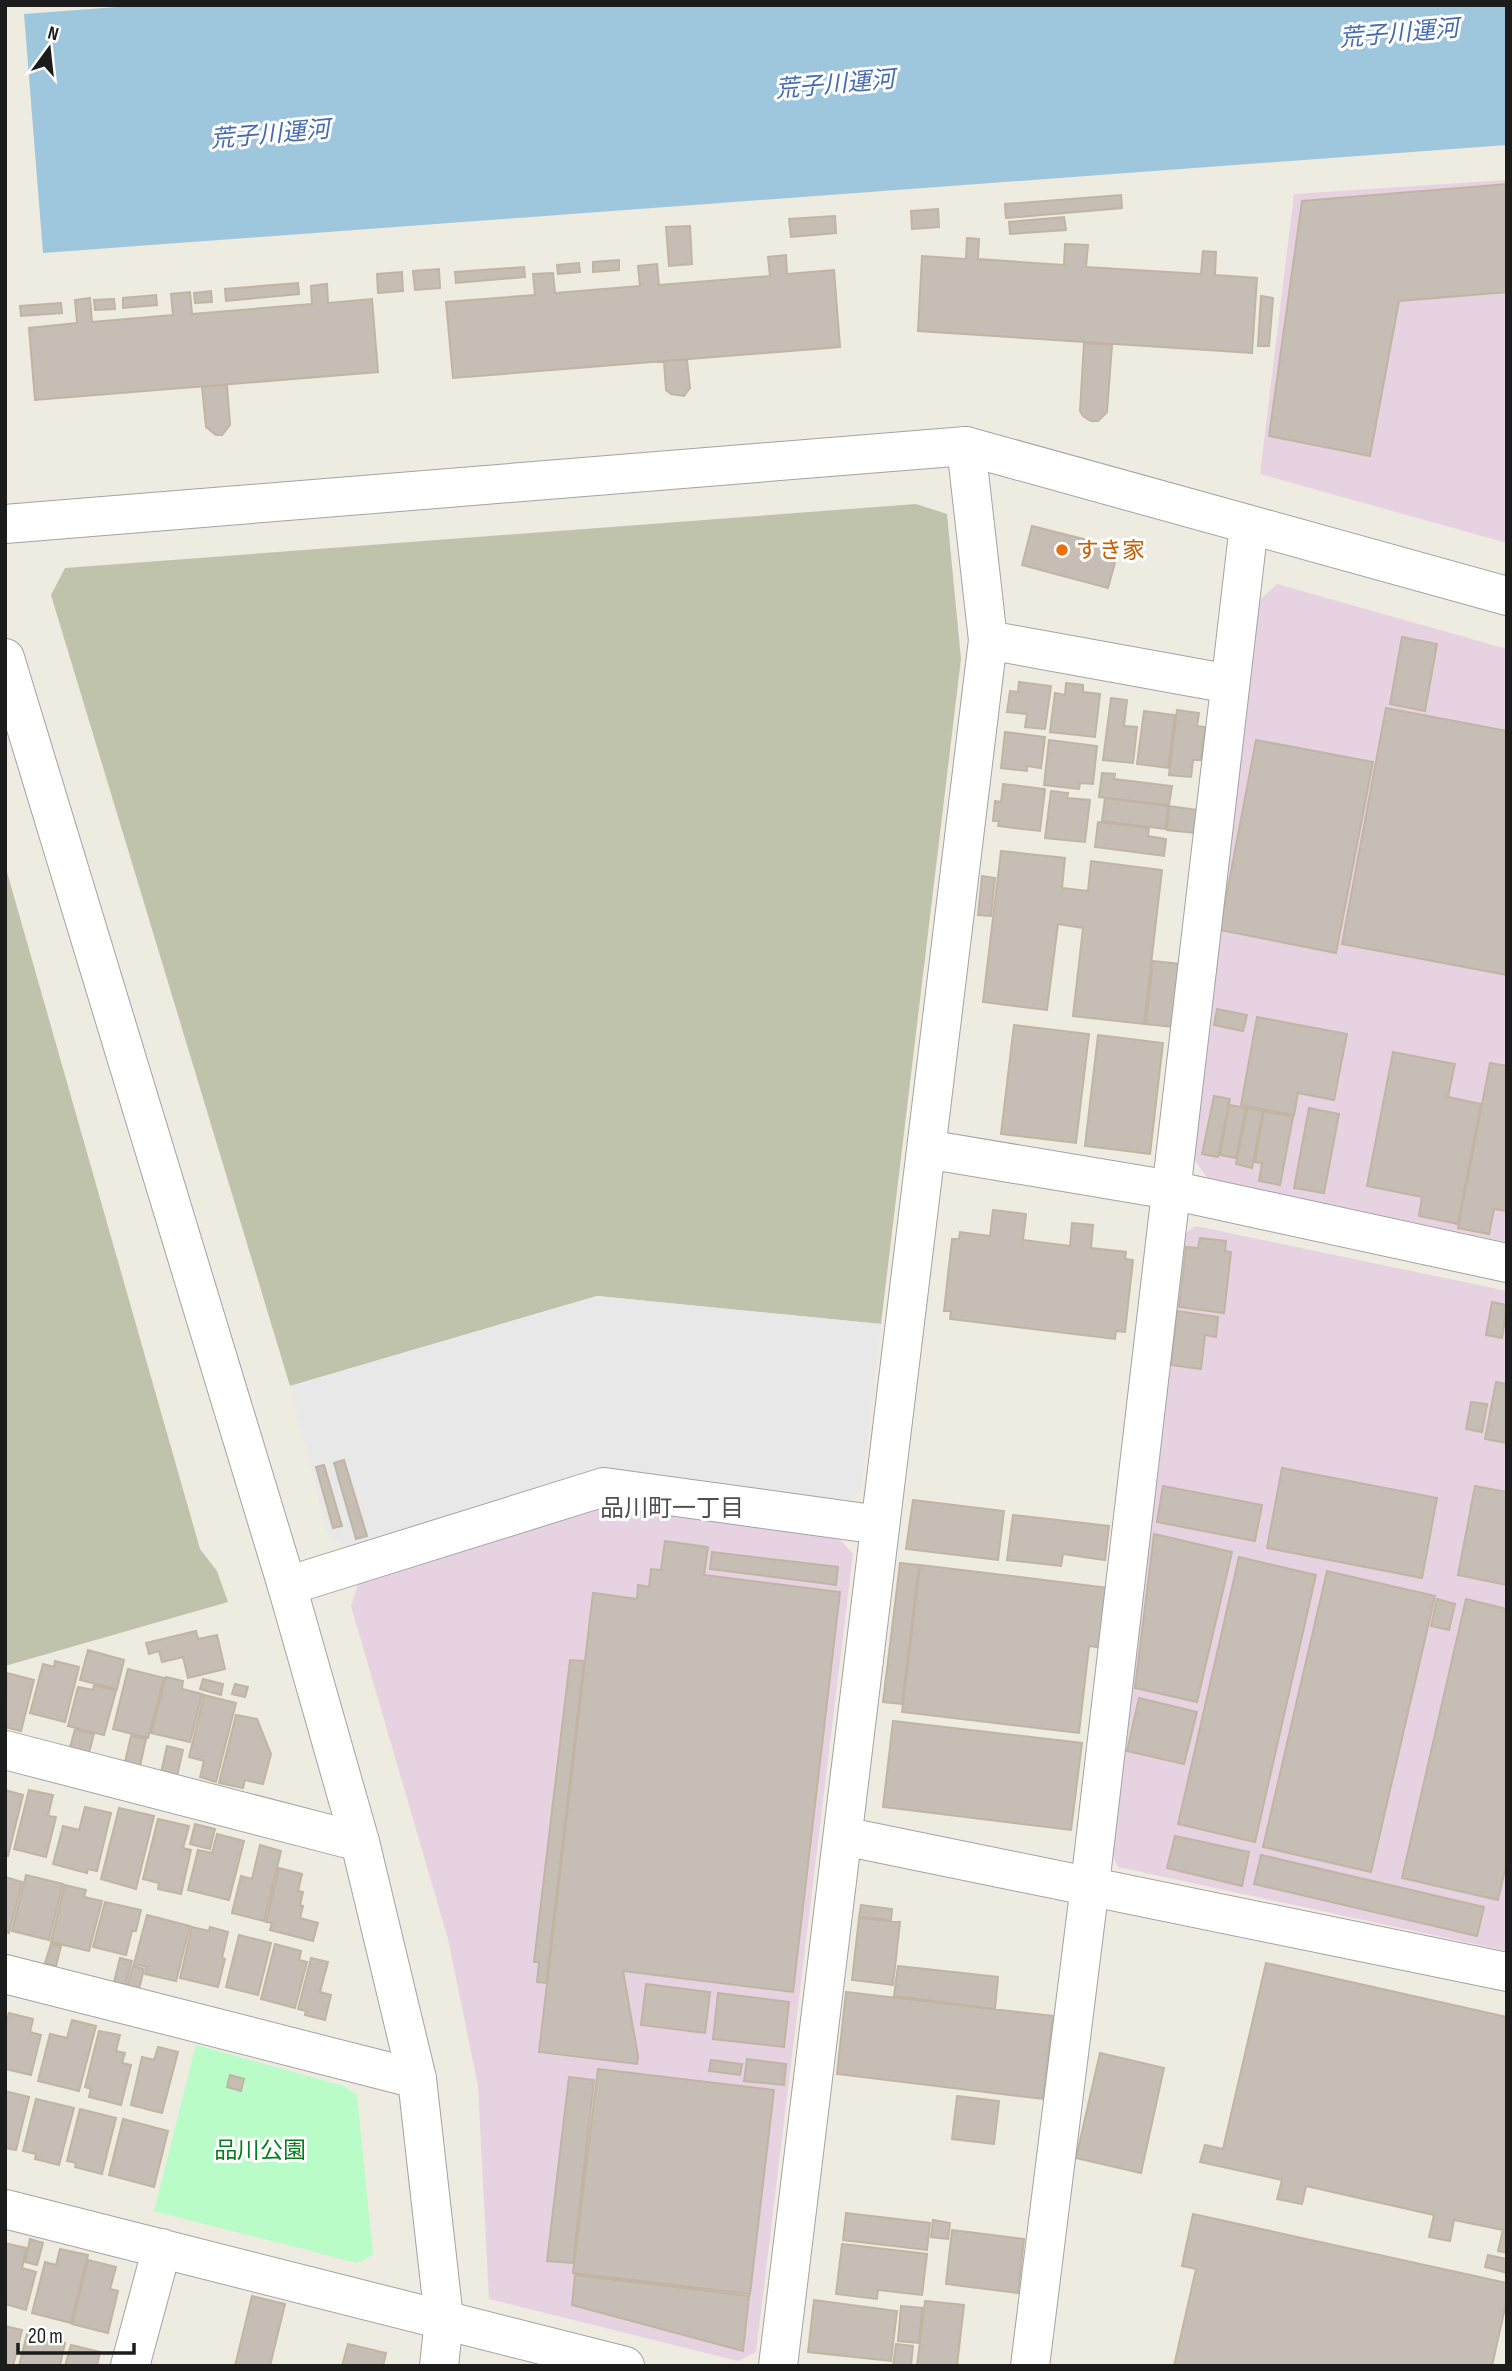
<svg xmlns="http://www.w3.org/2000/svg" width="1512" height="2371" viewBox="0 0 1512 2371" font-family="'Sofia Sans Condensed','Noto Sans JP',sans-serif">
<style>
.industrial{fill:#e7d2e1}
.construction{fill:#c0c3ac}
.park{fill:#bafcc8}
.parking{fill:#e8e8e8}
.water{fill:#9ec7de}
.building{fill:#c6beb4;stroke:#c0b4a2;stroke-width:2}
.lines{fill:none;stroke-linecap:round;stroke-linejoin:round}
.minor-casing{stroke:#a3a3a3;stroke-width:40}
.tertiary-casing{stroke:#a3a3a3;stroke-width:40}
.minor{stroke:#fff;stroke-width:38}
.tertiary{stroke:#fff;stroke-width:38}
.food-dot{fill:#e8710a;stroke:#fff;stroke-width:2.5}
.labels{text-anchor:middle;stroke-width:6;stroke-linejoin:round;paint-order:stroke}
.food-label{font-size:23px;fill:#c56008;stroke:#fff;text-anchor:start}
.park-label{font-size:23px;fill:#067e20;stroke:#fff}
.water-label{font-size:24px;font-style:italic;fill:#446baf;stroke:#fff}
.neighbourhood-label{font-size:24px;fill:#4f4f4f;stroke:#fff}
</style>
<rect width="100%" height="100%" fill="#eeebe1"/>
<path class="industrial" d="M1507,180V543L1260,474L1294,194Z
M1277,584L1507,649V1242L1208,1179L1192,1156L1258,602Z
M1196,1226L1507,1291V1951L1118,1867L1110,1850L1182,1236Z
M606,1502L838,1537L853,1554L756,2352L738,2361L489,2299L478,2086L448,1939L351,1606L358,1584Z"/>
<path class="construction" d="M916,504L947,514L961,659L881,1324L597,1296L290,1386L51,595L65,568Z
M5,865L200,1549L217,1571L228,1602L5,1666Z"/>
<path class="park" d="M196,2045L344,2086L357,2095L373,2255L357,2263L154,2211Z"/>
<path class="parking" d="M597,1296L881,1324L861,1490L845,1503L603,1473L346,1547L328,1535L290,1386Z"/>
<path class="water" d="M143,5H1507V145L43,253L24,14Z"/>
<path class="building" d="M1507,184V292L1399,301L1370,456L1269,436L1302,201Z
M1121,195L1122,208L1006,218L1005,204Z
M938,209L939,227L912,229L911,211Z
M835,216L836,233L791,237L789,219Z
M1064,217L1066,230L1010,234L1009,222Z
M690,226L692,264L669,266L666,227Z
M967,238L979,239L978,259L1064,265L1065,244L1088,245L1086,267L1201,274L1203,251L1216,252L1215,275L1257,278L1252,353L918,331L922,256L966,259Z
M786,255L787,274L834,270L840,347L453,378L446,302L535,295L533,274L553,273L555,293L640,286L638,266L657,264L659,285L770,276L768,257Z
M619,260V270L593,272V262Z
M579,263L580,272L558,274L557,265Z
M524,267L525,277L456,283L455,272Z
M439,269L440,288L415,290L413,271Z
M402,272L403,291L378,293L377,274Z
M298,283L299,294L226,301L225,289Z
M327,284L328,303L372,299L378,372L35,400L29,328L77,323L75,300L90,298L92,322L173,315L171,294L190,292L192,314L312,304L311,286Z
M211,291L212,302L195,303L194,293Z
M156,295L157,305L123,308V298Z
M1261,296L1273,298L1269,346H1258Z
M114,299L115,309L95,310L94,300Z
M61,303L62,313L21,316L20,306Z
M1084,343L1112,345L1107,412L1098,421H1091L1083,416L1080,411Z
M687,360L690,388L684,396L671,394L666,390L664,361Z
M227,385L230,425L222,435H216L206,427L202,387Z
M1032,526L1119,548L1108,588L1022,565Z
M1402,637L1437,644L1425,711L1390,704Z
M1019,682L1051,686L1045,729L1025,727L1027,714L1007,712L1010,691L1018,692Z
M1066,683L1083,685V692L1100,694L1095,737L1050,732L1055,693L1065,695Z
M1111,698L1127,700L1124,726L1137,727L1133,763L1103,760Z
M1386,708L1507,731V975L1342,944Z
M1177,710L1199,713L1197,726L1205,727L1201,760H1193L1191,777L1169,775Z
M1144,711L1175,715L1168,768L1137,764Z
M1005,732L1045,737L1041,768L1027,766V771L1001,768Z
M1049,740L1097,746L1093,784L1080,783L1079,789L1044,785Z
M1256,740L1373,762L1336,953L1220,930Z
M1102,773L1115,774L1114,779L1172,786L1169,805L1099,797Z
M1003,784L1045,789L1040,831L998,826L999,821H993L995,801L1001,802Z
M1051,791L1068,793L1067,798L1090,800L1085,842L1045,838Z
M1105,798L1168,806L1165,829L1102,821Z
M1169,806L1198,810L1195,833L1167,830Z
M1098,822L1149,828L1148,836L1166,839L1164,856L1095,847Z
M1001,851L1065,858L1062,888L1088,891L1091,861L1162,870L1144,1024L1073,1016L1083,928L1058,924L1047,1010L983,1002Z
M982,876L995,878L991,916L978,915Z
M1153,961L1180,964L1173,1027L1146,1024Z
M1217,1009L1247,1015L1243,1031L1214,1025Z
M1257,1017L1347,1034L1334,1100L1298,1093L1294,1115L1241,1105Z
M1014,1025L1089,1034L1076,1143L1001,1134Z
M1098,1035L1163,1043L1150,1154L1085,1146Z
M1393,1052L1455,1064L1448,1097L1481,1104L1458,1224L1419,1216L1422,1197L1367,1186Z
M1490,1063L1507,1066V1211L1494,1209L1489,1234L1458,1228Z
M1214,1096L1230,1099L1218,1157L1202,1154Z
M1229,1105L1246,1108L1236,1158L1220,1155Z
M1247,1108L1263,1111L1252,1168L1236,1164Z
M1309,1108L1339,1114L1324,1193L1294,1188Z
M1264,1111L1293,1117L1280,1185L1259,1181L1262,1163L1255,1162Z
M993,1210L1026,1214L1023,1240L1070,1246L1072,1223L1093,1225L1091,1248L1126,1252L1125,1259L1133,1260L1125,1332L1116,1331L1115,1339L950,1319L951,1311H944L952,1239H959L960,1232L990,1236Z
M1200,1238L1226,1241L1225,1251L1231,1252L1224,1313L1179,1307L1186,1247L1198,1248Z
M1492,1302L1507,1305L1502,1338L1486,1335Z
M1177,1311L1218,1317L1216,1337L1205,1335L1201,1369L1171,1365Z
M1496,1382L1507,1384V1443L1485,1439Z
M1471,1402L1487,1404L1482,1432L1466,1429Z
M344,1460L367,1536L356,1539L334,1463Z
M324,1465L342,1526L333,1528L316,1467Z
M1282,1468L1437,1498L1422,1578L1267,1548Z
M1163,1486L1262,1505L1255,1541L1157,1522Z
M1475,1486L1507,1492V1585L1458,1575Z
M913,1500L1004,1511L998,1560L906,1549Z
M1013,1515L1109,1526L1105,1560L1063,1554L1061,1566L1007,1560Z
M1154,1534L1232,1552L1197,1702L1135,1688Z
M665,1541L708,1547L704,1575L840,1592L793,1992L623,1971L638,2056L637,2064L539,2052L593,1593L637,1599L638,1585L649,1587L651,1569L661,1570Z
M712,1552L838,1567L836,1585L710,1569Z
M1239,1557L1316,1575L1255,1842L1178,1824Z
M900,1563L919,1565L902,1704L883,1702Z
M920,1565L1110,1588L1103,1648L1089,1646L1079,1733L902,1712Z
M1327,1571L1435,1596L1371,1872L1263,1847Z
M1437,1599L1455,1604L1449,1630L1431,1626Z
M1466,1599L1507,1609V1861L1498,1900L1402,1878Z
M196,1631L198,1639L217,1635L225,1669L188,1678L183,1657L162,1662L159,1651L149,1654L146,1643Z
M88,1650L124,1660L117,1689L80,1680Z
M570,1660L584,1661L546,1983L537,1982L539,1962H534Z
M55,1661L79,1667L65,1722L30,1713L43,1664L54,1667Z
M128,1669L164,1678L148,1738L113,1729Z
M7,1673L34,1680L21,1731L5,1727Z
M166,1677L183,1681L182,1689L202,1694L190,1742L151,1733Z
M203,1679L223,1684L221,1695L200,1689Z
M235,1684L248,1687L245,1697L232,1694Z
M94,1685L116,1691L104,1735L68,1726L78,1687L93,1690Z
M204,1695L236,1703L216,1782L200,1777L204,1761L189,1757Z
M1139,1698L1197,1712L1184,1764L1127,1751Z
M236,1715L257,1719L271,1754L263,1784L245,1780L243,1788L219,1783Z
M893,1721L1082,1743L1071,1830L883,1807Z
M75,1729L94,1734L88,1756L69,1751Z
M131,1736L146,1739L140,1766L125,1762Z
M167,1746L183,1750L177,1776L161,1773Z
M5,1790L23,1795L8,1856L5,1855Z
M29,1790L53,1795L48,1816L56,1817L46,1857L14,1849Z
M85,1807L111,1813L97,1871L88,1869L87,1873L53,1864L63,1826L79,1830Z
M119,1808L154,1816L136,1889L101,1879Z
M158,1819L189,1826L183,1848L191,1850L181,1894L158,1889L159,1883L143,1879Z
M195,1824L215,1829L210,1849L190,1844Z
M217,1834L244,1841L229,1900L188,1890L198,1850L212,1853Z
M1175,1836L1249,1852L1242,1886L1167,1868Z
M260,1845L281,1851L264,1921L232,1913L241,1876L252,1879Z
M1261,1855L1484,1907L1477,1936L1254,1884Z
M279,1868L302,1874L298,1891L303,1892L300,1905L303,1906L300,1918L318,1923L313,1941L270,1930L272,1923L266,1922Z
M26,1875L63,1884L49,1940L12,1931Z
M5,1877L22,1882L9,1933L5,1932Z
M65,1885L86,1890L84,1897L102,1901L89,1951L51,1942Z
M105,1902L141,1910L136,1931H132L126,1955L93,1947Z
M861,1905L892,1909L891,1920L859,1917Z
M147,1915L190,1926L176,1981L145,1974L147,1967L134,1964Z
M859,1918L900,1922L893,1985L852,1980Z
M192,1927L209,1931L210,1927L228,1932L222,1958L225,1959L218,1987L180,1978Z
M239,1935L271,1943L258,1995L226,1987Z
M51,1944L61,1946L56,1966L45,1963Z
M275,1944L301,1951L299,1960L307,1962L295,2008L261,1999Z
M120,1958L132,1961L125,1985L114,1982Z
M311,1958L328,1962L320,1992L331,1995L325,2020L305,2015L306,2011L298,2009Z
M1266,1963L1507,2017V2253L1498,2251L1503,2230L1454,2220L1450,2241L1429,2237L1434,2215L1306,2186L1302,2204L1277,2199L1282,2180L1200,2162L1205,2145L1223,2149Z
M133,1966L144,1969L139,1989L127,1986Z
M898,1966L998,1977L995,2009L894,1996Z
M646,1984L710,1992L705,2033L641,2025Z
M846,1992L1053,2016L1043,2099L837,2074Z
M718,1993L789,2002L784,2047L713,2039Z
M9,2013L33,2019L30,2032L41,2035L31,2075L5,2069V2026Z
M72,2020L96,2026L79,2091L38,2081L50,2034L67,2038Z
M99,2031L120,2035L116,2051L125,2053L122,2063L131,2065L121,2105L89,2097L91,2089L85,2087Z
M158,2047L178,2052L162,2113L131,2105L142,2057L154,2060Z
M1100,2053L1164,2068L1141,2173L1076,2158Z
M747,2059L786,2064L784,2085L744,2081Z
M711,2060L742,2064L740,2075L709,2071Z
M598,2069L774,2090L750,2294L573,2273Z
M230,2075L244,2079L241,2091L227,2087Z
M569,2077L594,2080L573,2263L547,2261Z
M5,2091L29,2097L16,2150L5,2148Z
M957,2096L999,2101L994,2144L952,2139Z
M36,2099L74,2108L59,2165L35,2159L36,2154L23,2151Z
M80,2109L116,2118L102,2174L75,2167L76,2163L67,2161Z
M123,2119L168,2131L154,2187L109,2175Z
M846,2213L930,2223L927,2250L843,2240Z
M1193,2214L1507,2283V2299L1492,2366H1174L1196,2269L1182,2266Z
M933,2220L950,2223L948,2239L931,2237Z
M952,2230L1024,2239L1018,2293L946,2284Z
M30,2239L43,2243L37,2265L25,2262Z
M5,2243L26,2248L22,2268L36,2272L26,2310L5,2304Z
M842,2244L927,2254L922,2295L878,2290L877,2299L836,2294Z
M60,2249L88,2255L71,2323L32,2313L45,2262L56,2265Z
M1488,2255L1507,2259V2273L1485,2267Z
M88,2260L116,2267L110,2289L118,2291L108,2333L72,2324Z
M575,2275L749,2296L743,2351L572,2305Z
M252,2296L285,2304L270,2366H235Z
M814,2300L897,2311L891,2361L808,2352Z
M925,2301L964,2305L957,2366H917Z
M901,2306L922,2308L919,2343L898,2341Z
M5,2326L22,2330L13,2366H5Z
M27,2334L65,2343L60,2366H19Z
M348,2344L386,2353L383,2366H342Z
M896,2344L913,2346L911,2366H893Z
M71,2345L100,2352L97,2366H65Z"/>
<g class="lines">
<g class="minor-casing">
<path id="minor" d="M988,640L1230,684
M926,1149L1171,1190L1507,1263
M287,1586L604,1487L880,1525
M5,1750L360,1842
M843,1836L1507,1972
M5,1974L417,2079
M5,2209L625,2366
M130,2366L162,2248
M778,2366L988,640L966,446
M1030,2366L1090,1885L1249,525"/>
</g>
<g class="tertiary-casing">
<path id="tertiary" d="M5,524L966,446L1507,596
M5,658L287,1586L360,1842L417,2079L444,2319L439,2366"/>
</g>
<use href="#minor" class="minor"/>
<use href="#tertiary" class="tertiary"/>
</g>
<circle class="food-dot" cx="1062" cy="550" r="7"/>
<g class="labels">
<g class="food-label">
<text x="1076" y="558">すき家</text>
</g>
<g class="park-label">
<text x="260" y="2158">品川公園</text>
</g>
<g class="water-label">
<text transform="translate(1399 33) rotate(-5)" y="8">荒子川運河</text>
<text transform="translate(835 84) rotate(-5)" y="8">荒子川運河</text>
<text transform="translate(270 134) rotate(-5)" y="8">荒子川運河</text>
</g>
<g class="neighbourhood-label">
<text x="672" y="1516">品川町一丁目</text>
</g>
</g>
<rect width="1512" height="2371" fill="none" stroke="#1c1c1c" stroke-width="14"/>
<g transform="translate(49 49) rotate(15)" stroke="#ffffff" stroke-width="5" paint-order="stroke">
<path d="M0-5L12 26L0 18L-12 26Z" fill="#1c1c1c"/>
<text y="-10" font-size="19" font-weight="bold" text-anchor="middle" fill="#1c1c1c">N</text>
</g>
<path d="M18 2343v10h116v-10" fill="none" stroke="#1c1c1c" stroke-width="3.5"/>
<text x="28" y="2343" font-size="21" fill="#1c1c1c" stroke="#ffffff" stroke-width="5" paint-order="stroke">20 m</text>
</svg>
